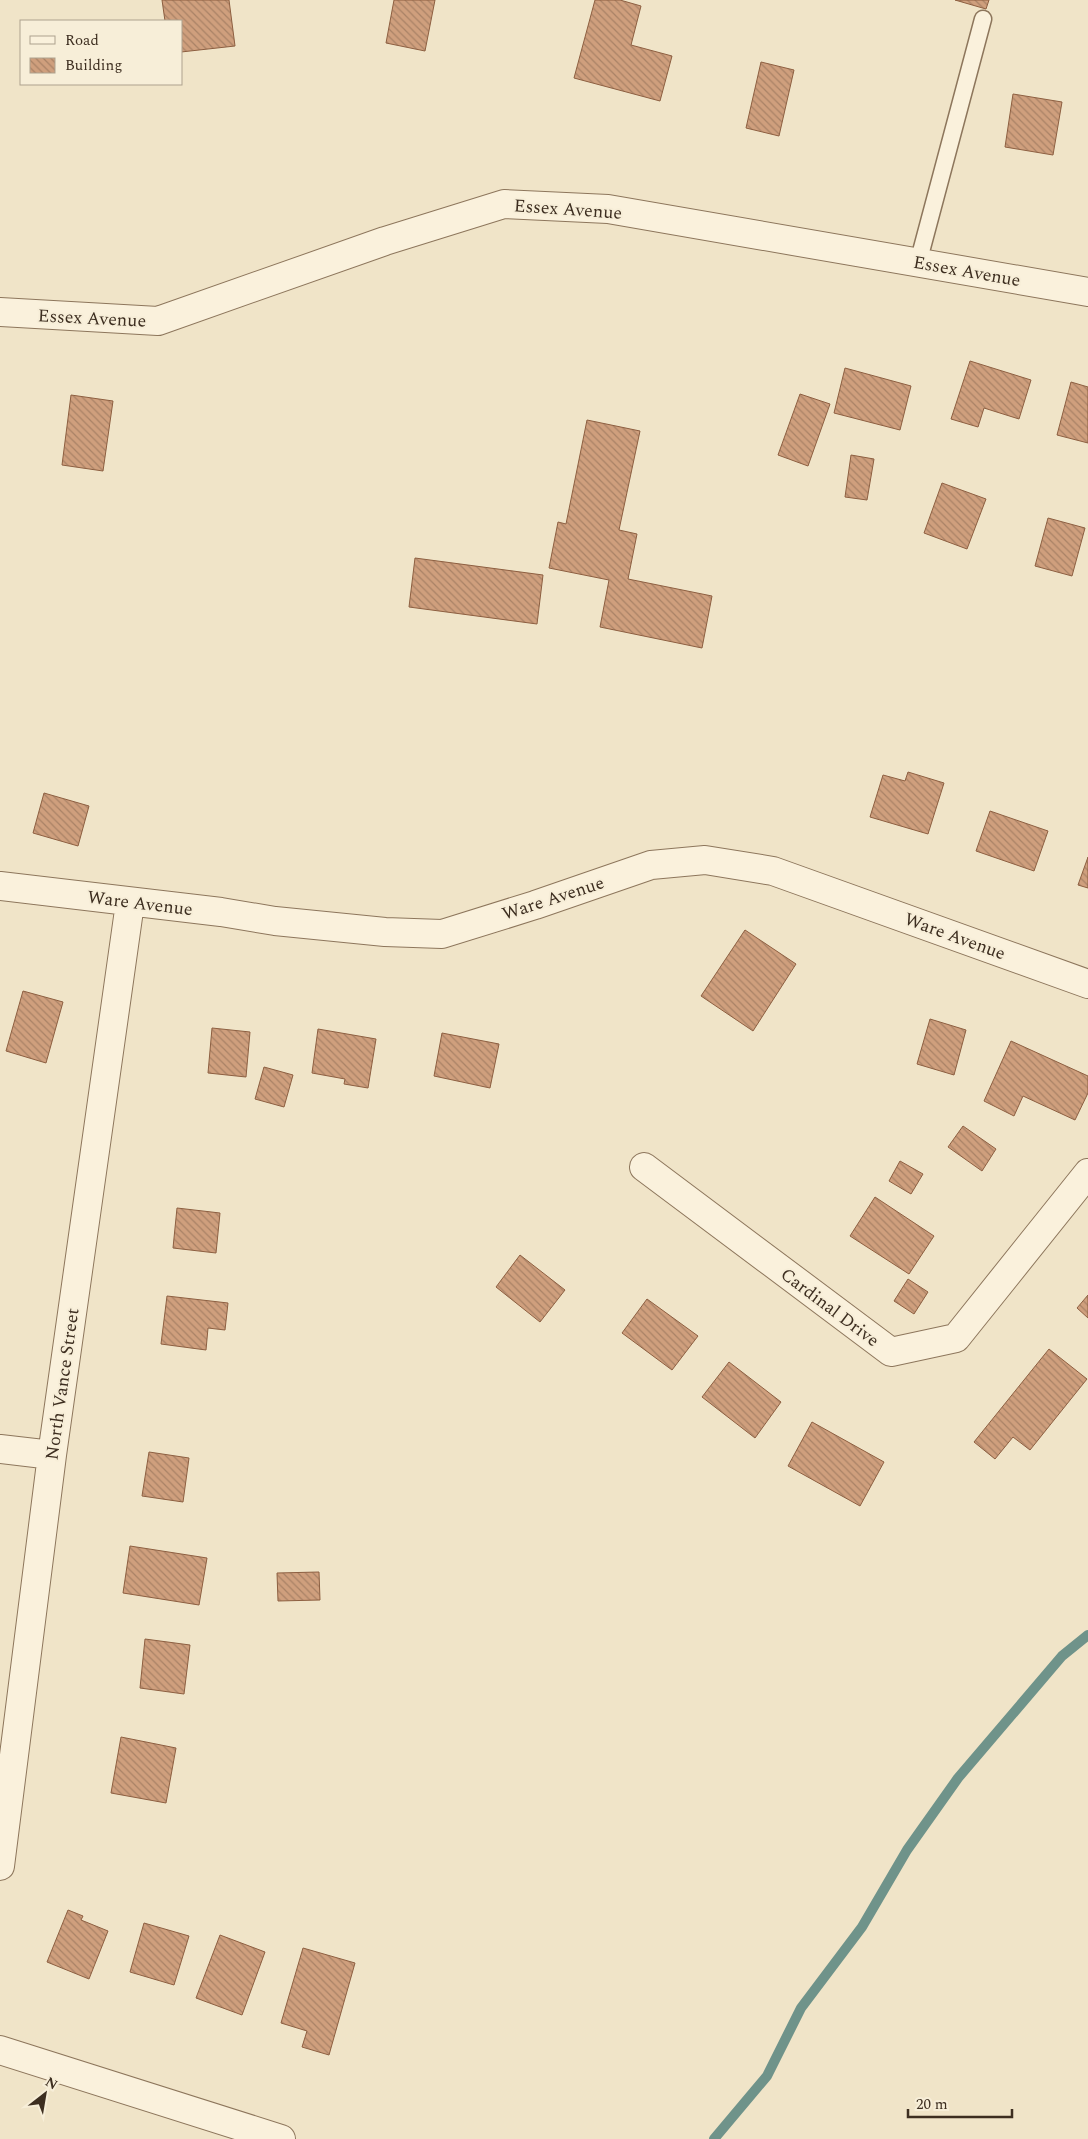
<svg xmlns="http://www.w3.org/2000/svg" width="1088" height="2139" viewBox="0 0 1088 2139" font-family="Spectral,serif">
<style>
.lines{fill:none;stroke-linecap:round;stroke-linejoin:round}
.stream{stroke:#6f938a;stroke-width:10}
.building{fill:url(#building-back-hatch);stroke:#8d5f41}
.lane-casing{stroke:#8d765c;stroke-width:19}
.street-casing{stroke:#8d765c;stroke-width:30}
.lane{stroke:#faf1dc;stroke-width:16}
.street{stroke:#faf1dc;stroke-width:28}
.labels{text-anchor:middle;stroke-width:4;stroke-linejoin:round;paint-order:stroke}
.street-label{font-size:18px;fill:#3d2e20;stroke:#f7eed8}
</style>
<defs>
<pattern id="building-back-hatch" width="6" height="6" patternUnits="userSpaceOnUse" patternTransform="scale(1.25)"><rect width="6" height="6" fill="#cf9f7d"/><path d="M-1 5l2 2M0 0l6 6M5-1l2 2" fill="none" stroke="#a98266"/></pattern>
</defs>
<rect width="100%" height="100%" fill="#f0e4c8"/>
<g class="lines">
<path class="stream" d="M714,2139L767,2076L801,2008L862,1927L907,1850L958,1778L1062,1656L1088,1635"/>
</g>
<path class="building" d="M162,0H229L235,46L181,52V21H165Z
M394,0H435L425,51L386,43Z
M595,0H620L641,6L631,45L672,56L660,101L574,78Z
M955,0H989L986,9Z
M761,62L794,70L779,136L746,128Z
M1013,94L1062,102L1053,155L1005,147Z
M970,361L1031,380L1019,419L984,408L978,427L951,419Z
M845,368L911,386L900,430L834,413Z
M1071,382L1088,387V443L1057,435Z
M800,394L830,404L808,466L778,455Z
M71,395L113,401L103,471L62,465Z
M587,420L640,431L619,530L637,534L628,579L712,596L702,648L600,627L609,580L549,568L558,522L566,524Z
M851,455L874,459L867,500L845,497Z
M942,483L986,499L967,549L924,533Z
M1048,518L1085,528L1072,576L1035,566Z
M415,558L543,575L537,624L409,607Z
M908,772L944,783L928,834L870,817L883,775L905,781Z
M44,793L89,806L78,846L33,833Z
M990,811L1048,831L1034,871L976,851Z
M1088,857V888L1078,885Z
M745,930L796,964L753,1031L701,996Z
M23,991L63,1002L46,1063L6,1051Z
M930,1019L966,1030L954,1075L917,1064Z
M212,1028L250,1032L246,1077L208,1073Z
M318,1029L376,1039L368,1088L344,1084L345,1079L312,1073Z
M442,1033L499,1044L490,1088L434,1076Z
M1011,1041L1088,1076V1093L1075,1120L1023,1096L1014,1116L984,1101Z
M264,1067L293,1075L284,1107L255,1099Z
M963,1126L996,1149L982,1171L948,1147Z
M900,1161L923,1174L911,1194L889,1181Z
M875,1197L934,1236L909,1274L850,1236Z
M177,1208L220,1213L216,1253L173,1248Z
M520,1255L565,1290L540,1322L496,1287Z
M908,1279L928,1292L914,1314L894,1301Z
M1088,1295V1318L1077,1308Z
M167,1296L228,1303L225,1330L208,1328L206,1350L161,1344Z
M647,1299L698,1336L672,1370L622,1333Z
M1049,1349L1087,1379L1030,1450L1013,1437L995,1459L974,1442Z
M729,1362L781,1402L755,1438L702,1397Z
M812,1422L884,1462L860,1506L788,1466Z
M149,1452L189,1458L183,1502L142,1496Z
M130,1546L207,1558L199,1605L123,1593Z
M319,1572L320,1600L278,1601L277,1573Z
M145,1639L190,1645L184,1694L140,1688Z
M121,1737L176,1748L166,1803L111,1793Z
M68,1910L83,1916L81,1920L108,1931L89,1979L47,1962Z
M144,1923L189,1936L174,1985L130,1972Z
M220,1935L265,1952L242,2015L196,1998Z
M303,1948L355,1963L329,2055L302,2047L307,2031L281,2023Z"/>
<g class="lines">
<g class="lane-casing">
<path id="lane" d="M918,263L983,19"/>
</g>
<g class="street-casing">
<path id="street" d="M0,312L158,321L385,241L504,204L608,209L1088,292
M0,886L221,912L275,921L385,932L442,934L535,905L651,865L705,860L773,871L1088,984
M644,1167L891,1352L956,1338L1088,1173
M0,1449L52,1455
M0,1866L52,1455L130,903
M0,2050L281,2139"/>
</g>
<use href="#lane" class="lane"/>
<use href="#street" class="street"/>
</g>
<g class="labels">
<g class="street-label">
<text transform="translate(568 209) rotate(4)" y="6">Essex Avenue</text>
<text transform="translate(967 271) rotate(10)" y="6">Essex Avenue</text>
<text transform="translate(92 318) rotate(3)" y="6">Essex Avenue</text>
<text transform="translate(553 898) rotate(-18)" y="6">Ware Avenue</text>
<text transform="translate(140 903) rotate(7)" y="6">Ware Avenue</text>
<text transform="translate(955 936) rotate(20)" y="6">Ware Avenue</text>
<text transform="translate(830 1307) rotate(37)" y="6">Cardinal Drive</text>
<text transform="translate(62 1384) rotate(-82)" y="6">North Vance Street</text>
</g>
</g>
<rect x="20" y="20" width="162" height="65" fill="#f7eed8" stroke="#ada18e"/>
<rect x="30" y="36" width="25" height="8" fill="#faf1dc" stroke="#ada18e"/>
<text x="65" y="45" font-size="15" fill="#3d2e20">Road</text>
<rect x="30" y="58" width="25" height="15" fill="url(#building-back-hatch)" stroke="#ada18e"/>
<text x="65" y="70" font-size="15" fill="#3d2e20">Building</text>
<g transform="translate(45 2094) rotate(31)" stroke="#f7eed8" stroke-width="4" paint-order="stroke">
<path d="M0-4L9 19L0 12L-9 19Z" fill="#3d2e20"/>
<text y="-8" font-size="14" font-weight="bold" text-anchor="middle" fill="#3d2e20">N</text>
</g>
<path d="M908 2109v8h104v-8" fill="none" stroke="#3d2e20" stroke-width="2.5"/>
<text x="916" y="2109" font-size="15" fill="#3d2e20" stroke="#f7eed8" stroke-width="4" paint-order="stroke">20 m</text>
</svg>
